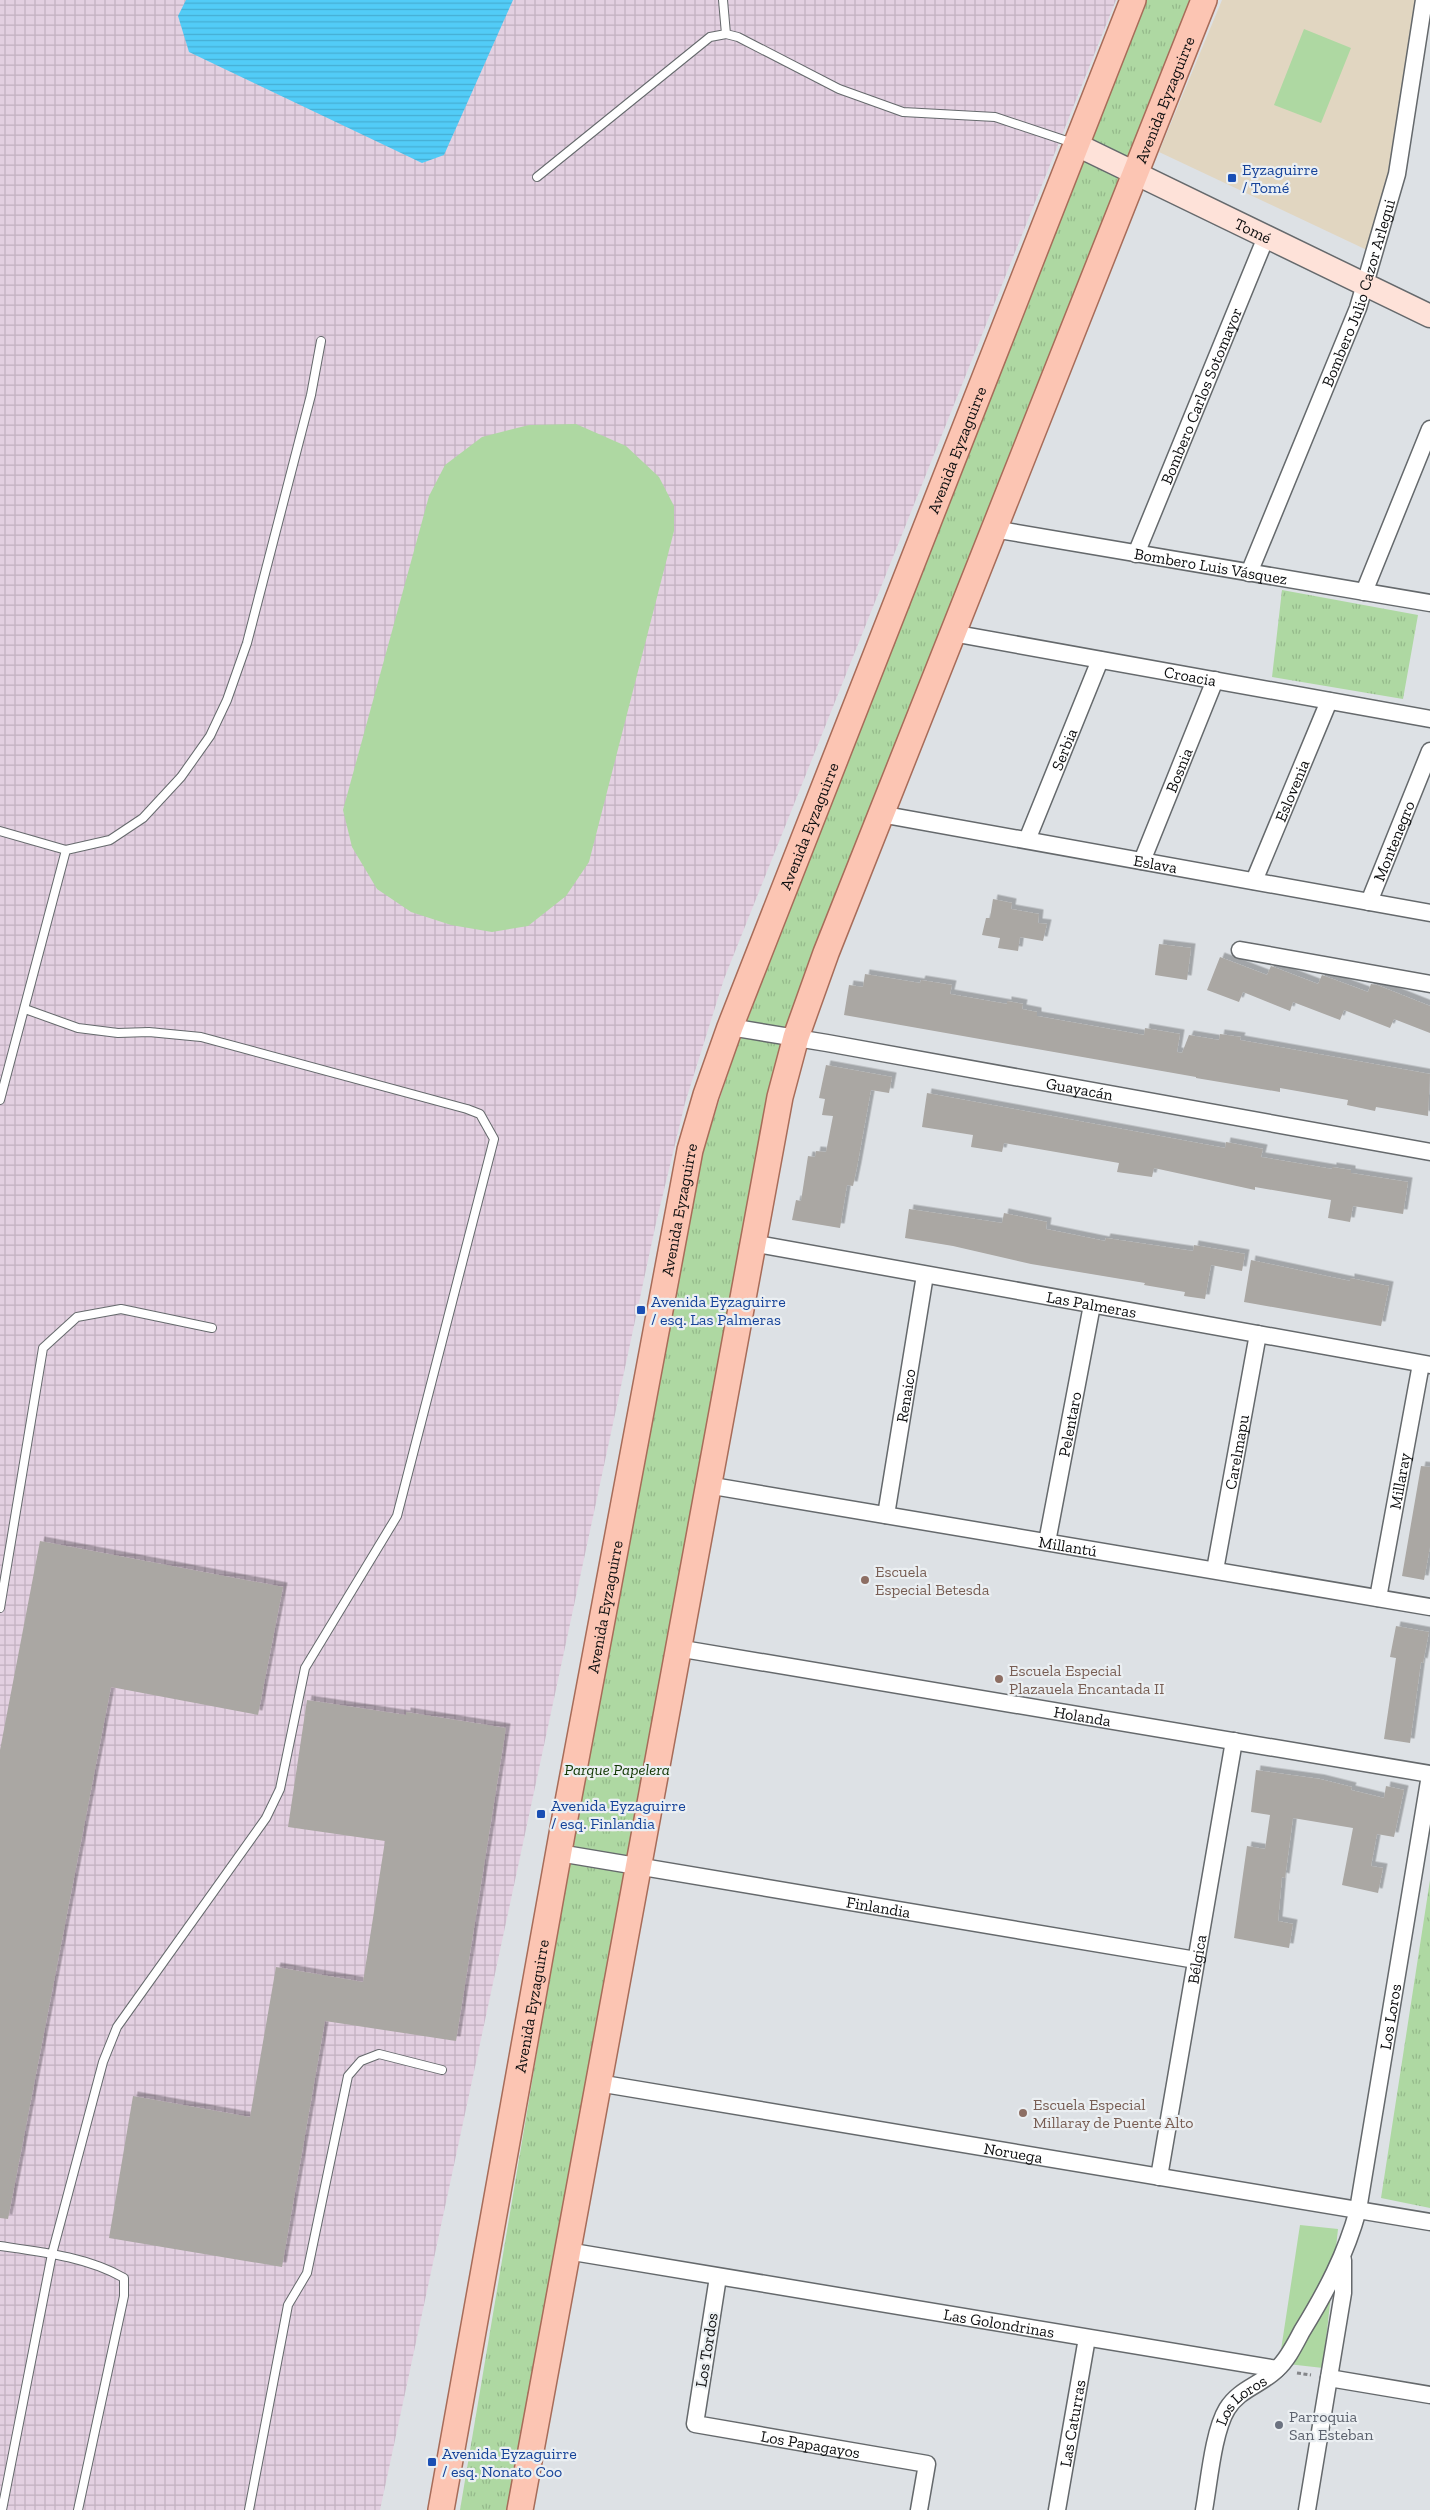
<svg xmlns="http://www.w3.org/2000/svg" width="1430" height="2510" viewBox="0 0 1430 2510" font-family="'Zilla Slab',serif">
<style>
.industrial{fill:url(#industrial-grid)}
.education{fill:#e1d6c1}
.grass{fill:#aed8a2}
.park{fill:url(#park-tufts)}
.water{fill:url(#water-rules)}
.building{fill:#aaa7a3;filter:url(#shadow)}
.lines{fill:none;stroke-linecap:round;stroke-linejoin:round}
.lane-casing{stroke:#65696c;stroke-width:10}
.street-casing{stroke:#65696c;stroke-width:19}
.secondary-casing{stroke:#65696c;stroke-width:25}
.primary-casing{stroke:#a76c59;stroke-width:28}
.path{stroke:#838588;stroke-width:3;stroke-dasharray:4 2.5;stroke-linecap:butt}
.lane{stroke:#fff;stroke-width:8}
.street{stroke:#fff;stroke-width:16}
.secondary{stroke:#fee2d9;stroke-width:22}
.primary{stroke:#fcc5b3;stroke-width:25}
.transit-dot{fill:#1a4fb4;stroke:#ebeff2;stroke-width:2}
.education-dot{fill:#8d6e63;stroke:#ebeff2;stroke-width:2}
.worship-dot{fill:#6b7280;stroke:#ebeff2;stroke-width:2}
.labels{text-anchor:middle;stroke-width:4.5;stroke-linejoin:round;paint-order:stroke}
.street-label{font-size:16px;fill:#0d0e0f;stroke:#ebeff2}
.transit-label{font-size:16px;fill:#164399;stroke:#ebeff2;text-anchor:start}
.education-label{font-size:16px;fill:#785e54;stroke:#ebeff2;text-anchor:start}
.park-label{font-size:16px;font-style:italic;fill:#103702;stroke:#ebeff2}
.worship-label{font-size:16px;fill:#5b616d;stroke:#ebeff2;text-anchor:start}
</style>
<defs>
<pattern id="industrial-grid" width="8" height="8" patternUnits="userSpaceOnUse" patternTransform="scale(1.25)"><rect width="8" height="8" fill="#e3d0e1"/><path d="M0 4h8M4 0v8" fill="none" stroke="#c2b1c0"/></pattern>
<pattern id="park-tufts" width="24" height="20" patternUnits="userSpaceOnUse" patternTransform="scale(1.25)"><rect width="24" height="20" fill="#aed8a2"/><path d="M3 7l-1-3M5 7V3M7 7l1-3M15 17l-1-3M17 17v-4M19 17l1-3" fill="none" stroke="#94b88a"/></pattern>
<pattern id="water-rules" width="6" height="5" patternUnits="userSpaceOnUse" patternTransform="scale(1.25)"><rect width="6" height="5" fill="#52ccf7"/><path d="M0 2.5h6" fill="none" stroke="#46aed3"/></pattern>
<filter id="shadow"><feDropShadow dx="4.5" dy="-4.5" stdDeviation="0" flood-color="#0004"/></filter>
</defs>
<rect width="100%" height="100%" fill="#dde1e5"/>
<path class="industrial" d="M0,0H1116L724,979L685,1103L656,1223L380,2510H0Z"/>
<path class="education" d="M1222,0H1417L1390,181L1369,251L1159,152Z"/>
<path class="grass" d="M1304,29L1351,48L1321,123L1274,105Z
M576,424L626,446L659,477L674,506V531L589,862L566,896L528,926L492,932L451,925L411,912L377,889L352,847L343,810L429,496L445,465L482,437L529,425Z
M1300,2225L1338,2229L1323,2368L1279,2363Z"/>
<path class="park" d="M1144,0H1194L799,998L508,2510H460L582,1785L704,1147L732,1061L802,876Z
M1282,590L1418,615L1403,699L1272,677Z
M1430,1880V2208L1381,2198Z"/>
<path class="water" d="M186,0H513L444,155L422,163L189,52L178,16Z"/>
<path class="building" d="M993,899L1012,903L1011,909L1039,914L1038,923L1047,924L1043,941L1020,937L1018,951L998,948L1000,938L982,935L986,918H990Z
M1159,944L1191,948L1187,980L1155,975Z
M1220,957L1267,975L1271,966L1318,984L1322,975L1368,992L1371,984L1377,985L1430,1006V1033L1394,1019L1390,1028L1344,1010L1340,1020L1293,1002L1290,1011L1243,992L1239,1002L1207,990Z
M865,974L920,983L921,980L952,985L950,994L1007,1004V1001L1023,1004L1022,1009L1037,1012V1016L1144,1035L1145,1028L1180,1034L1177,1052L1182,1053L1189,1035L1219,1040L1220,1034L1241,1037L1240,1040L1430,1074L1428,1116L1376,1107L1375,1111L1347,1105L1348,1100L1280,1088V1092L1196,1078V1077L844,1015L849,985L863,987Z
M826,1065L892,1077L889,1093L871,1090L857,1167L853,1186L847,1185L840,1228L792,1220L796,1200L801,1201L808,1156L815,1157L816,1151L826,1152L833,1116L822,1115L825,1099L819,1098Z
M927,1093L1225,1148L1226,1142L1263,1149L1261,1157L1332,1169V1167L1351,1170V1173L1408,1182L1403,1214L1353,1206L1350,1222L1328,1218L1331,1200L1255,1187V1190L1154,1168L1152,1177L1117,1172L1119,1163L1004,1143L1002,1152L971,1147L973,1135L922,1127Z
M909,1209L1002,1223L1004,1213L1047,1222L1046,1229L1105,1241L1106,1238L1193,1251L1194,1245L1245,1254L1242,1271L1211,1265L1205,1299L1184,1296L1185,1292L1144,1285L1145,1283L1031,1264L953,1246L905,1238Z
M1251,1260L1350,1281V1278L1389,1286L1381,1326L1244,1302Z
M1421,1466L1430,1467V1547L1424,1580L1402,1576Z
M40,1541L283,1587L258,1715L111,1687L8,2219L0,2218V1750Z
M1396,1626L1429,1632L1423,1663L1421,1662L1410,1743L1384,1739L1396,1658L1390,1657Z
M307,1700L406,1715V1712L506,1728L456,2041L325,2021L282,2267L109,2238L133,2096L250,2117L276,1967L363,1982L385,1841L288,1827Z
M1256,1770L1320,1779L1352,1787L1351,1790L1384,1798L1386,1786L1404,1790L1394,1837L1377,1834L1371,1866L1383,1868L1378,1893L1342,1885L1353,1828L1293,1818L1285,1878L1282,1877L1278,1921L1293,1924L1289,1948L1234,1938L1247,1846L1265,1849L1270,1815L1251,1812Z"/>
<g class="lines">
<g class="lane-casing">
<path id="lane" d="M723,0L726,34
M537,177L710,37L726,34L738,37L839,89L903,112L995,117L1073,143
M0,831L66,850L110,840L143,818L181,777L210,736L227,700L247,643L311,395L321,341
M0,1100L66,850
M0,1608L43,1348L77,1317L121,1309L212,1328
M0,2246C42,2252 87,2257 124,2278V2296L78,2510
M2,2510L52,2254L103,2062L117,2027L266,1818L280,1789L305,1668L397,1516L494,1139L480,1114L467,1109L201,1037L149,1032L118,1033L78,1028L25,1009
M249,2510L288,2305L307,2273L348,2076L361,2061L379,2054L442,2070"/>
</g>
<g class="street-casing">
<g id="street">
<path id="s1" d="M993,529L1430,603"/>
<path id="s2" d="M1136,554L1266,237"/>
<path id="s3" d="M1249,573L1358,308L1397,174L1424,0"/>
<path d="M1364,592L1430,429"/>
<path id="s4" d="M952,633L1430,719"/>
<path id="s5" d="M880,814L1430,913"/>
<path id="s6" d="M1027,840L1100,660"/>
<path id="s7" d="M1142,861L1215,680"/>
<path id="s8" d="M1254,881L1329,701"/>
<path id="s9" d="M1369,902L1430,751"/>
<path d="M1240,950L1430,984"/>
<path id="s10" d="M730,1027L827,1043L1430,1152"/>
<path id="s11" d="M752,1243L1430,1365"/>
<path id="s12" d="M707,1485L1430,1607"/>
<path id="s13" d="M886,1515L925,1275"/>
<path id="s14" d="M1047,1542L1092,1305"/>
<path id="s15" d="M1215,1570L1258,1334"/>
<path id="s16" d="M1378,1598L1421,1364"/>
<path id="s17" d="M677,1648L1430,1774"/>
<path id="s18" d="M559,1853L1196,1960"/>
<path id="s19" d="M598,2083L1430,2222"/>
<path id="s20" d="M1159,2177L1234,1741"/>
<path id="s21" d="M567,2251L1277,2369"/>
<path id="s22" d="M718,2277L695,2424L927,2464L919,2510"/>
<path d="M1329,2378L1430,2395"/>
<path id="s23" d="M1057,2510L1087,2338"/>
<path id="s24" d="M1204,2510C1209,2483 1213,2432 1227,2409C1239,2389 1261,2385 1277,2369C1288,2359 1295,2344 1302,2331C1326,2292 1346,2254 1358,2210L1430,1775"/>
<path d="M1307,2510L1343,2293V2260"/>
</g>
</g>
<g class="secondary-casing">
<g id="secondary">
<path id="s25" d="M1075,144L1430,316"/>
</g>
</g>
<g class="primary-casing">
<g id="primary">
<path id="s26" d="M441,2510L564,1823L690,1150L706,1095L730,1027L1133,0"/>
<path id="s27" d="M520,2510L780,1097L796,1037L826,953L1204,0"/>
</g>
</g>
<path class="path" d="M1297,2373L1311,2375"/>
<use href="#lane" class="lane"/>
<use href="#street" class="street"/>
<use href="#secondary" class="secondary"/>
<use href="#primary" class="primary"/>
</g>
<g class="transit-dot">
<rect x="1227" y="173" width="10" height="10" rx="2.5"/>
<rect x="636" y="1305" width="10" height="10" rx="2.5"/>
<rect x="536" y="1809" width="10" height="10" rx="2.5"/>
<rect x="427" y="2457" width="10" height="10" rx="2.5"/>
</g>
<g class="education-dot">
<circle cx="865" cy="1580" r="5"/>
<circle cx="999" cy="1679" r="5"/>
<circle cx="1023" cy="2113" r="5"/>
</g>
<circle class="worship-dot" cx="1279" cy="2425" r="5"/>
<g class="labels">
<g class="street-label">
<text dy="6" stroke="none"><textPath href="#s27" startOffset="2506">Avenida Eyzaguirre</textPath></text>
<text dy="6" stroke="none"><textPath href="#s25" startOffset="198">Tomé</textPath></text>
<text dy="6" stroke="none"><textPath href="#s3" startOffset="301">Bombero Julio Cazor Arlegui</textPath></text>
<text dy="6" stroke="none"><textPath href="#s2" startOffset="171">Bombero Carlos Sotomayor</textPath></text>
<text dy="6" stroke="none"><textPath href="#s26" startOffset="2132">Avenida Eyzaguirre</textPath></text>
<text dy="6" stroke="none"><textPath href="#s1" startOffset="221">Bombero Luis Vásquez</textPath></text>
<text dy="6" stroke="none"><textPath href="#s4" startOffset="242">Croacia</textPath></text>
<text dy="6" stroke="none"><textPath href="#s6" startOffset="98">Serbia</textPath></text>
<text dy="6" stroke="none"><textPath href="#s7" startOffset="98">Bosnia</textPath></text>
<text dy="6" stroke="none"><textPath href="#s8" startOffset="98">Eslovenia</textPath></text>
<text dy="6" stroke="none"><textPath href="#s26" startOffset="1728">Avenida Eyzaguirre</textPath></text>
<text dy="6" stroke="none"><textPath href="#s9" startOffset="66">Montenegro</textPath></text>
<text dy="6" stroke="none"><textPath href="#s5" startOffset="280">Eslava</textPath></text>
<text dy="6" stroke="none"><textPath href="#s10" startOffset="355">Guayacán</textPath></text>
<text dy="6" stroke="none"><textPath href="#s26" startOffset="1322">Avenida Eyzaguirre</textPath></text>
<text dy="6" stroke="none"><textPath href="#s11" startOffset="345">Las Palmeras</textPath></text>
<text dy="6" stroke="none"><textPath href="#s13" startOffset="121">Renaico</textPath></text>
<text dy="6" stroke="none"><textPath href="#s14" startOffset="120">Pelentaro</textPath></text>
<text dy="6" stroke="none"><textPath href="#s15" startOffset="120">Carelmapu</textPath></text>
<text dy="6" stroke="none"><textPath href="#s16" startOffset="119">Millaray</textPath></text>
<text dy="6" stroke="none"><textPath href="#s12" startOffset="366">Millantú</textPath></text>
<text dy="6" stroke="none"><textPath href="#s26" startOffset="918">Avenida Eyzaguirre</textPath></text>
<text dy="6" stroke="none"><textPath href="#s17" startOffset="411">Holanda</textPath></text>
<text dy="6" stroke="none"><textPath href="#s18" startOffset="324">Finlandia</textPath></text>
<text dy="6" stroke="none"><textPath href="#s20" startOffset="221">Bélgica</textPath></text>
<text dy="6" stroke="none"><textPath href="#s26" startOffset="512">Avenida Eyzaguirre</textPath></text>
<text dy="6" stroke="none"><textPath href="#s24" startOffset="544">Los Loros</textPath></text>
<text dy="6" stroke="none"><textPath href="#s19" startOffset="421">Noruega</textPath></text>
<text dy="6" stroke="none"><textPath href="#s21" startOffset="438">Las Golondrinas</textPath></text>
<text transform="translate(706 2350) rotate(-81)" y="6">Los Tordos</text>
<text dy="6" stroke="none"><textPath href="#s24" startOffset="120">Los Loros</textPath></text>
<text dy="6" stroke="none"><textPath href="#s23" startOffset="88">Las Caturras</textPath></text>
<text dy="6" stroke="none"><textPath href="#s22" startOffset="266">Los Papagayos</textPath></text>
</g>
<g class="transit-label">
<text x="1242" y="175">Eyzaguirre<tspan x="1242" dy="18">/ Tomé</tspan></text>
<text x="651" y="1307">Avenida Eyzaguirre<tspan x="651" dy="18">/ esq. Las Palmeras</tspan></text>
<text x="551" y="1811">Avenida Eyzaguirre<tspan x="551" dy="18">/ esq. Finlandia</tspan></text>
<text x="442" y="2459">Avenida Eyzaguirre<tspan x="442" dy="18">/ esq. Nonato Coo</tspan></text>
</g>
<g class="education-label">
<text x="875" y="1577">Escuela<tspan x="875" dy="18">Especial Betesda</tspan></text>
<text x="1009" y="1676">Escuela Especial<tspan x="1009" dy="18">Plazauela Encantada II</tspan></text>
<text x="1033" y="2110">Escuela Especial<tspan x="1033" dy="18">Millaray de Puente Alto</tspan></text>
</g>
<g class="park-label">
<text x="617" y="1775">Parque Papelera</text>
</g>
<g class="worship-label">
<text x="1289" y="2422">Parroquia<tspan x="1289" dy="18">San Esteban</tspan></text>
</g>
</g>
</svg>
